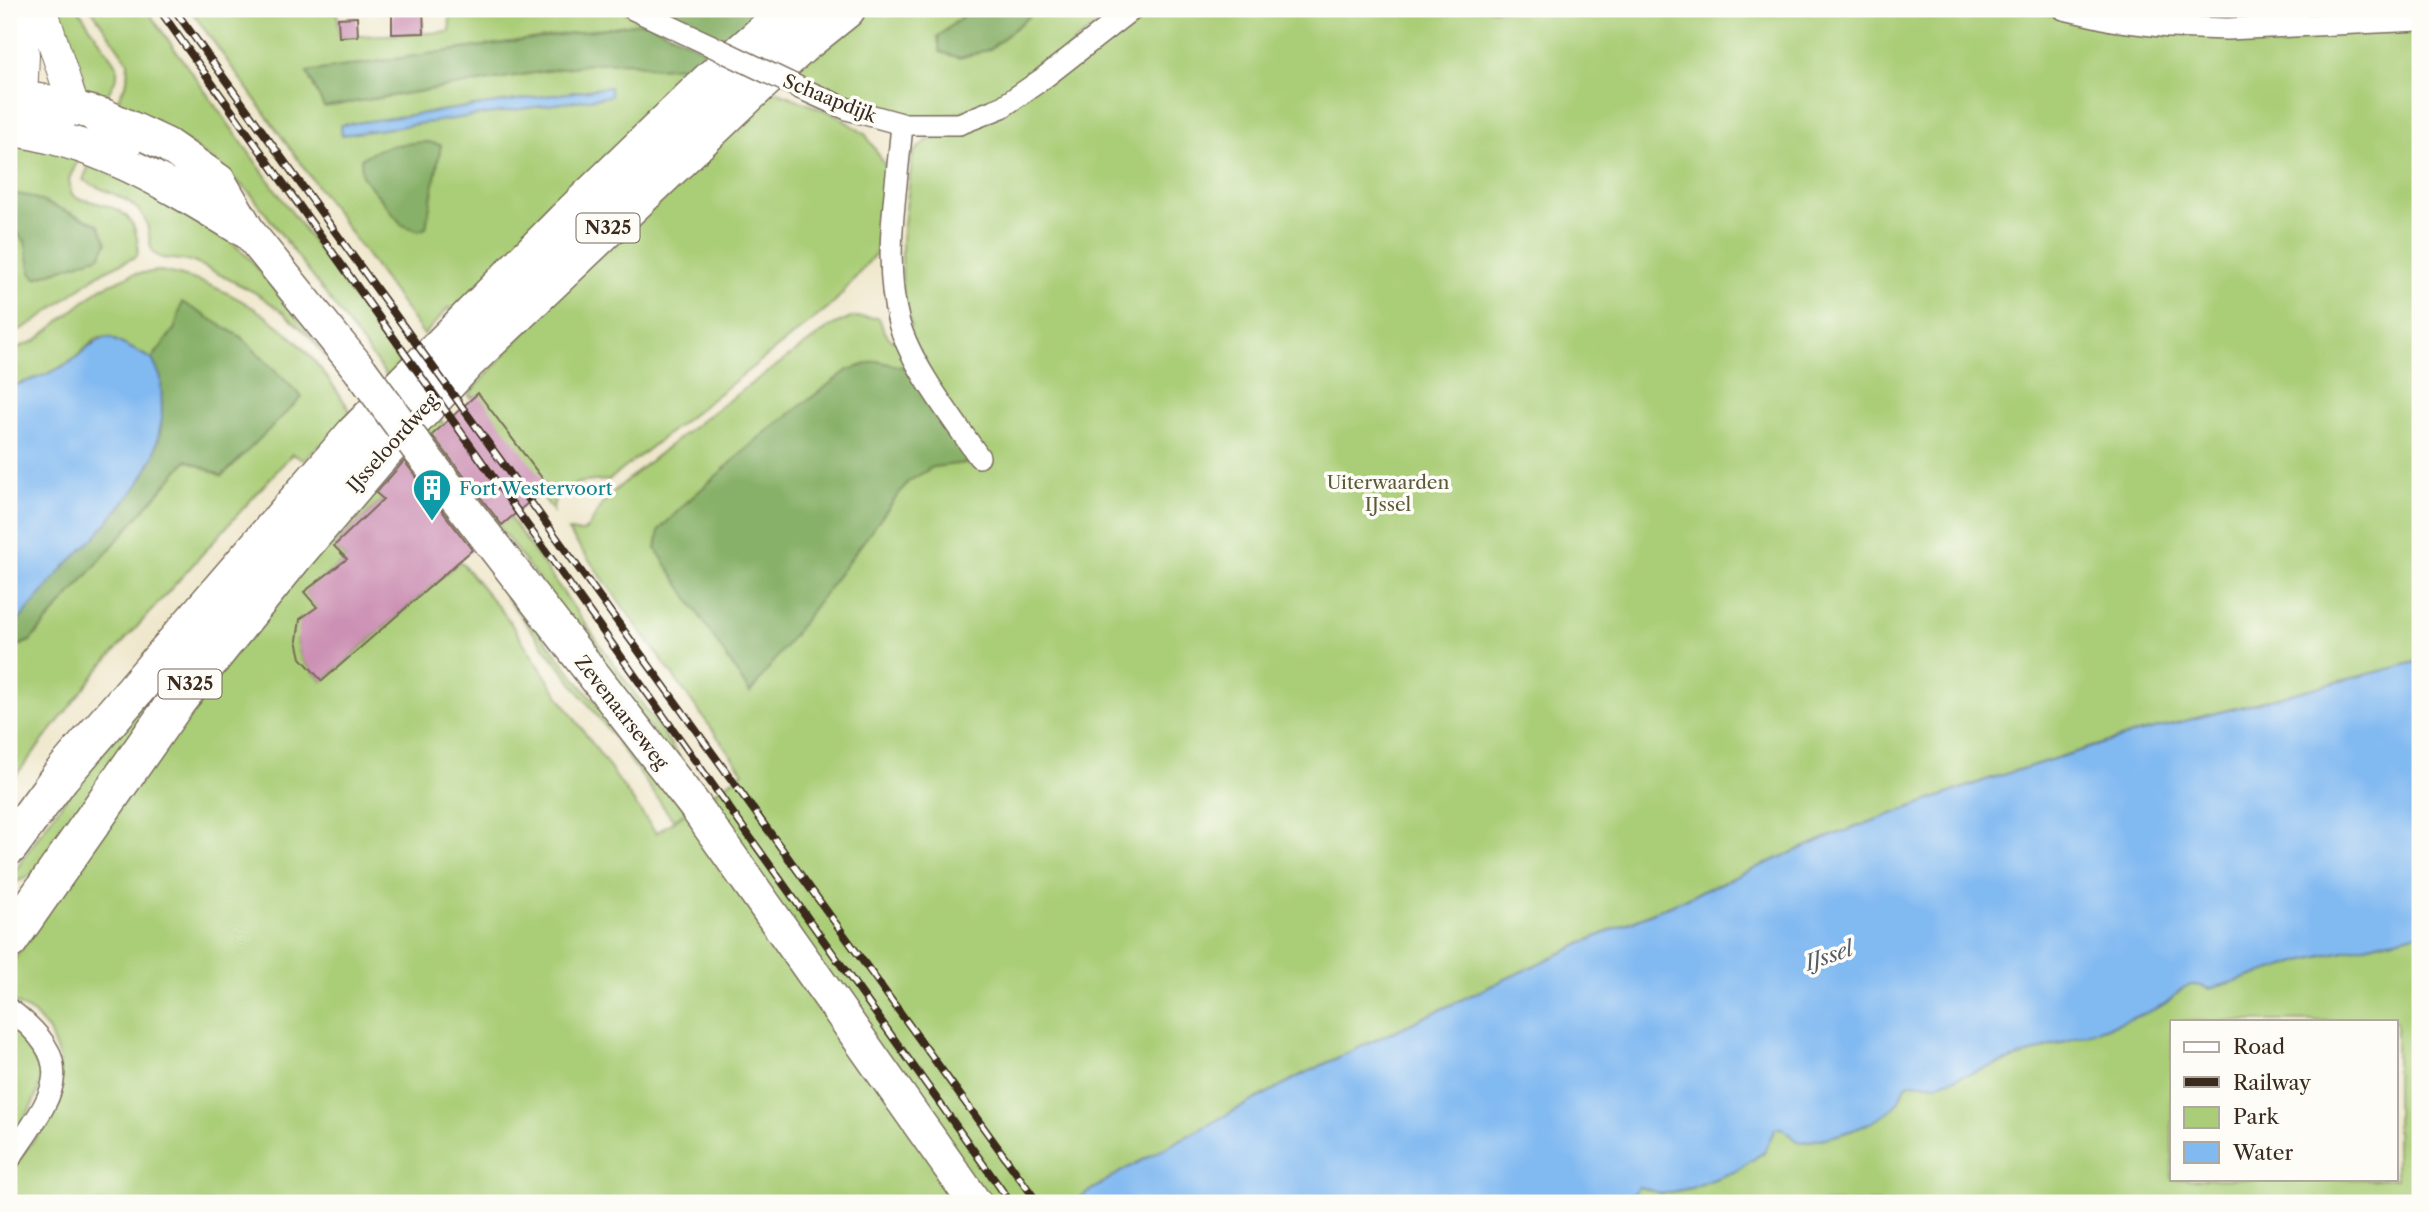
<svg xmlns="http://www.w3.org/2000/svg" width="2429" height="1212" viewBox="0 0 2429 1212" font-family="'Libre Caslon Text',serif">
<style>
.green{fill:#aacd77;stroke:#727c4a;stroke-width:2;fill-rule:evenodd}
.forest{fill:#87b068;stroke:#616d43;stroke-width:2}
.water{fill:#81b9f1;stroke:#5e7288;stroke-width:2}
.building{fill:#cc90b4}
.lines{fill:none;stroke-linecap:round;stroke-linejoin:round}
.lane-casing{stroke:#7a6c5b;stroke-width:13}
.street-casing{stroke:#7a6c5b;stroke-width:24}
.secondary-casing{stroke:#7a6c5b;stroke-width:32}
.primary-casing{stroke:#7a6c5b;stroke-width:36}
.highway-casing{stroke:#7a6c5b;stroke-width:41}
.lane{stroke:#fff;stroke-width:10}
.street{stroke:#fff;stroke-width:21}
.secondary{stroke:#fff;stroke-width:30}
.primary{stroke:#fff;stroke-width:33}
.highway{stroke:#fff;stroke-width:38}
.rail-casing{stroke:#3b2a1e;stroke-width:8}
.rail{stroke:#fdfcf7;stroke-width:5;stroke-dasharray:16;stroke-linecap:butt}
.street-bridge-casing{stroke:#7a6c5b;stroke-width:24;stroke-linecap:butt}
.primary-bridge-casing{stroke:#7a6c5b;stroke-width:36;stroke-linecap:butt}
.street-bridge{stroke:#fff;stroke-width:21}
.primary-bridge{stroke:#fff;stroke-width:33}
.labels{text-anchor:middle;stroke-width:7;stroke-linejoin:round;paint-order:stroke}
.shield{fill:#fdfcf7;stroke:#75695f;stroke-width:2}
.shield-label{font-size:18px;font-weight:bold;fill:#3b2a1e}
.street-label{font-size:19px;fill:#3b2a1e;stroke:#fdfcf7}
.park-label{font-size:19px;fill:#5c5b39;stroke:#fdfcf7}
.culture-label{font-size:19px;fill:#0d838f;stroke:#fdfcf7;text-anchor:start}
.water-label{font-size:21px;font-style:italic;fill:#545c68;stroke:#fdfcf7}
</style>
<rect width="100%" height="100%" fill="#fdfcf7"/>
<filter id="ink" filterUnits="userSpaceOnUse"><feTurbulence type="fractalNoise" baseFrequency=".0143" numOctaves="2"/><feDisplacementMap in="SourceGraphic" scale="14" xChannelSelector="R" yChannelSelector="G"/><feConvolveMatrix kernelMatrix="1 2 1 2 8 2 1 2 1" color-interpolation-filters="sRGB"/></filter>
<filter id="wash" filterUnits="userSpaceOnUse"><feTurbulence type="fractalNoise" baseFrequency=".00686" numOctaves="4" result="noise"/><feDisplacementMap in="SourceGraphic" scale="28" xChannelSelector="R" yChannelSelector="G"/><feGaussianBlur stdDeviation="1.57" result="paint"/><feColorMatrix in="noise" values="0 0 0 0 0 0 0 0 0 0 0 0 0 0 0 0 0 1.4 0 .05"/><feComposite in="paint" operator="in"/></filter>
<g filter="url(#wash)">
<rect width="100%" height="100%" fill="#efe7cc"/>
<path class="green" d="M50,9H78L117,66V76L106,98L88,90L78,81Z
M91,9H146L402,366L389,379L251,194C209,155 168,126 117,102L127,81L128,62Z
M190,9H327L337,12L340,37L450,32L449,9H617L647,22L307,72L324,107L596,63L627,62L657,68L683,66L697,64L711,53L719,57L455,313L449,307L424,335ZM609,87L611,96L342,134L341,125Z
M861,9H971L938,37L990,49L1038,9H1116C1058,55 998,120 918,117C909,116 899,117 891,115C854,106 821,86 788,69Z
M1147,9H2026L2060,17L2420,28V661L2134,734L1983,781L1826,838L1589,940L1303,1074L1122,1171L1071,1203H9V1173L37,1135L60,1061L49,1031L34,1014L9,999V967L130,792L237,646L371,487L383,499L334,546L347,559L305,592L317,607L297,640L301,658L322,681L460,561L506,616L560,698L656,833L704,800L430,435L426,429L438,416L708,797L743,772L568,531L583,532C596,521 598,505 611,494C680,433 757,380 831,326L851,317L879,318L884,331L892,341L911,326L902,288V239L913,153L927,140L964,133Z
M2106,9H2365L2350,14L2224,21L2175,19Z
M773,90L836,115L866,135L890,173L888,231L876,253L834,303L810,322L609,480C587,481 553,481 553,511L473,396L470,398L468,395L579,272Z
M9,142L81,154L69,179L71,193L76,198C100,204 130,206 136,234C138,241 139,248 137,256L99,274L36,321L9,336V226L25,241L29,197L9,193Z
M92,158L222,233L251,260L351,386H348L310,337L284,313L256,293L203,266L190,261L162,258L153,253C149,244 150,235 147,225C139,197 104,193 83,180Z
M160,271C214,280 271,312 308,354C325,372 339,394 353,415L328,444L320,445L304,460L292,454L101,667L9,784V650L30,641L188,459L182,303L175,328L152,359L108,337L96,339L74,359L47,375L9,387V351L35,341L101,288L133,274Z
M507,594H510L583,688L687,811L673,820L612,735L506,597Z
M222,611L40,866L30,876L10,885L9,881C70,783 147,698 222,611Z
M2420,917V1203H1613L1619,1191L1760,1121L1896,1074L2164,984ZM2172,1021H2396V1179H2172Z
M9,1021C65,1061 37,1099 9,1144Z"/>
<path class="forest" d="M647,9H769L733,46Z
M971,9H1038L990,49L960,58L940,52L938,37Z
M647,22L711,53L697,64L683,66L657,68L627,62L596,63L324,107L307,72Z
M428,142L441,145L426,228L419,231L402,225L362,176L361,159C378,145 406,143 428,142Z
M9,193L29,196L98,224L107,242L100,256L36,278L31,273L25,241L9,226Z
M182,302L241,337L302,397L222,476L187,460L30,641L9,650V632C27,610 45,588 64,566C107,519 165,476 162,406C161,386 160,377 152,359L175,328Z
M877,361L914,370L975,462L933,467L908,482L750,693L656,549L659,530L687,502L762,435L848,370Z"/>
<path class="water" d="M610,87L611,96L342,135L341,125Z
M109,337L152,359L161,378L162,419L154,456L138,485L119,508L95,537L66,565L9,632V387C31,380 52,374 72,361C86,352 92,340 109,337Z
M2420,661V933L2302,961L2210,989C2179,976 2181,997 2159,1007C2134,1019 2105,1028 2078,1037C2030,1053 1983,1070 1934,1085C1927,1084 1914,1080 1908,1084C1902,1087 1902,1097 1898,1102C1880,1126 1827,1140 1799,1142L1782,1128L1775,1129L1764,1152L1736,1171L1691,1188L1662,1194L1639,1187L1629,1197L1615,1203H1071L1122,1171L1303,1074L1589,940L1826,838L1983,781L2134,734Z"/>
<g id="blocks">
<path class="building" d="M392,9H423L424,33L392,34Z
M357,17L358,36L339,37L338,18Z
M478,393L548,486L502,525L432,435Z
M404,461L472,550L322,681L301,658L297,640L300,619L317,607L304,592L347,559L334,546L383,499L376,493Z"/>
</g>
</g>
<g filter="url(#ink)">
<use href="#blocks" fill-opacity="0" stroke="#7a6c5b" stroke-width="2"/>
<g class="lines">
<g class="lane-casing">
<path id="lane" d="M83,120L97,133L135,151"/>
</g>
<g class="street-casing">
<path id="street" d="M633,9L710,45
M2064,9L2112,20L2169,27L2227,29L2420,20
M802,89L847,109L902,124H959L1002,107L1041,80L1132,9
M902,124C897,189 882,260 899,323C912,367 953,419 979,457
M9,1009C84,1066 51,1096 9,1160"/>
</g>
<g class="secondary-casing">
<path id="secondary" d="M20,9L24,55L22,98L40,133L74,107L42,9"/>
</g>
<g class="primary-casing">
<path id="primary" d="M9,97L50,102L105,116L167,145L219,181L250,234L361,371
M9,129C98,140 169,185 245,231
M420,451L695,806L975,1203"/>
</g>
<g class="highway-casing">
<path id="highway" d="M9,846L60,777L356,433L565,221L710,81L791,9
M9,940L178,699L292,558L380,455L466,362L749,93L800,46L846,9"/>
</g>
<use href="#lane" class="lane"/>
<use href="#street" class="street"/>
<use href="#secondary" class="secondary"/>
<use href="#primary" class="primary"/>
<use href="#highway" class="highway"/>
<g class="rail-casing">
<path id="rail" d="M159,9L1011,1203
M174,9L1038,1203"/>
</g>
<use href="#rail" class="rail"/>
<g class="street-bridge-casing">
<path id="street-bridge" d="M710,45L802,89"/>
</g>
<g class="primary-bridge-casing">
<path id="primary-bridge" d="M361,371L420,451"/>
</g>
<use href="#street-bridge" class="street-bridge"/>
<use href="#primary-bridge" class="primary-bridge"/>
</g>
</g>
<defs>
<g id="building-pin" transform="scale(2.0125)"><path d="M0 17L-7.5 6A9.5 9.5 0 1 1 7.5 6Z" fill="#0f9aa8" stroke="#fdfcf7"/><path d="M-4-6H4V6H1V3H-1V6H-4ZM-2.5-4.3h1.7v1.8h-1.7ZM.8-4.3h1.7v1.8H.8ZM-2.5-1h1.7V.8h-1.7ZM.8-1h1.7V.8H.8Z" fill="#fff"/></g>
</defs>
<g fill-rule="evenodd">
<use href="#building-pin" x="432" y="488"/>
</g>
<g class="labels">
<g class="shield">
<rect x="576.5" y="213.5" width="63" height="29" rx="5"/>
<rect x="158.5" y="669.5" width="63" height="29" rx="5"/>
</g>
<g class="shield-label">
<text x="608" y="234">N325</text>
<text x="190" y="690">N325</text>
</g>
<g class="street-label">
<text transform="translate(830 98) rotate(22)" y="7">Schaapdijk</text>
<text transform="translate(392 443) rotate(-48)" y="7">IJsseloordweg</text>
<text transform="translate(622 712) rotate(52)" y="7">Zevenaarseweg</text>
</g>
<g class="park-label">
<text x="1388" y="489">Uiterwaarden<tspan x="1388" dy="22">IJssel</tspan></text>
</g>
<g class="culture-label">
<text x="459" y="495">Fort Westervoort</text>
</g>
<g class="water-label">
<text transform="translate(1829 956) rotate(-19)" y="7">IJssel</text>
</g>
</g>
<rect width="2429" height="1212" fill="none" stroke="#fdfcf7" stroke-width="35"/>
<rect x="2170" y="1020" width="228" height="161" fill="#fdfcf7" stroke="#afa8a0" stroke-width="2"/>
<rect x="2184" y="1042" width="35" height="10" fill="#ffffff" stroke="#afa8a0" stroke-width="2"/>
<text x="2233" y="1054" font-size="21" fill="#3b2a1e">Road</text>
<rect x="2184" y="1077" width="35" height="10" fill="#3b2a1e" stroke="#afa8a0" stroke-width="2"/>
<text x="2233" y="1090" font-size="21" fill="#3b2a1e">Railway</text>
<rect x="2184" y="1107" width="35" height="21" fill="#aacd77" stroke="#afa8a0" stroke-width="2"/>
<text x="2233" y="1124" font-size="21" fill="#3b2a1e">Park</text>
<rect x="2184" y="1142" width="35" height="21" fill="#81b9f1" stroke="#afa8a0" stroke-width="2"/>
<text x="2233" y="1160" font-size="21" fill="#3b2a1e">Water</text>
</svg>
